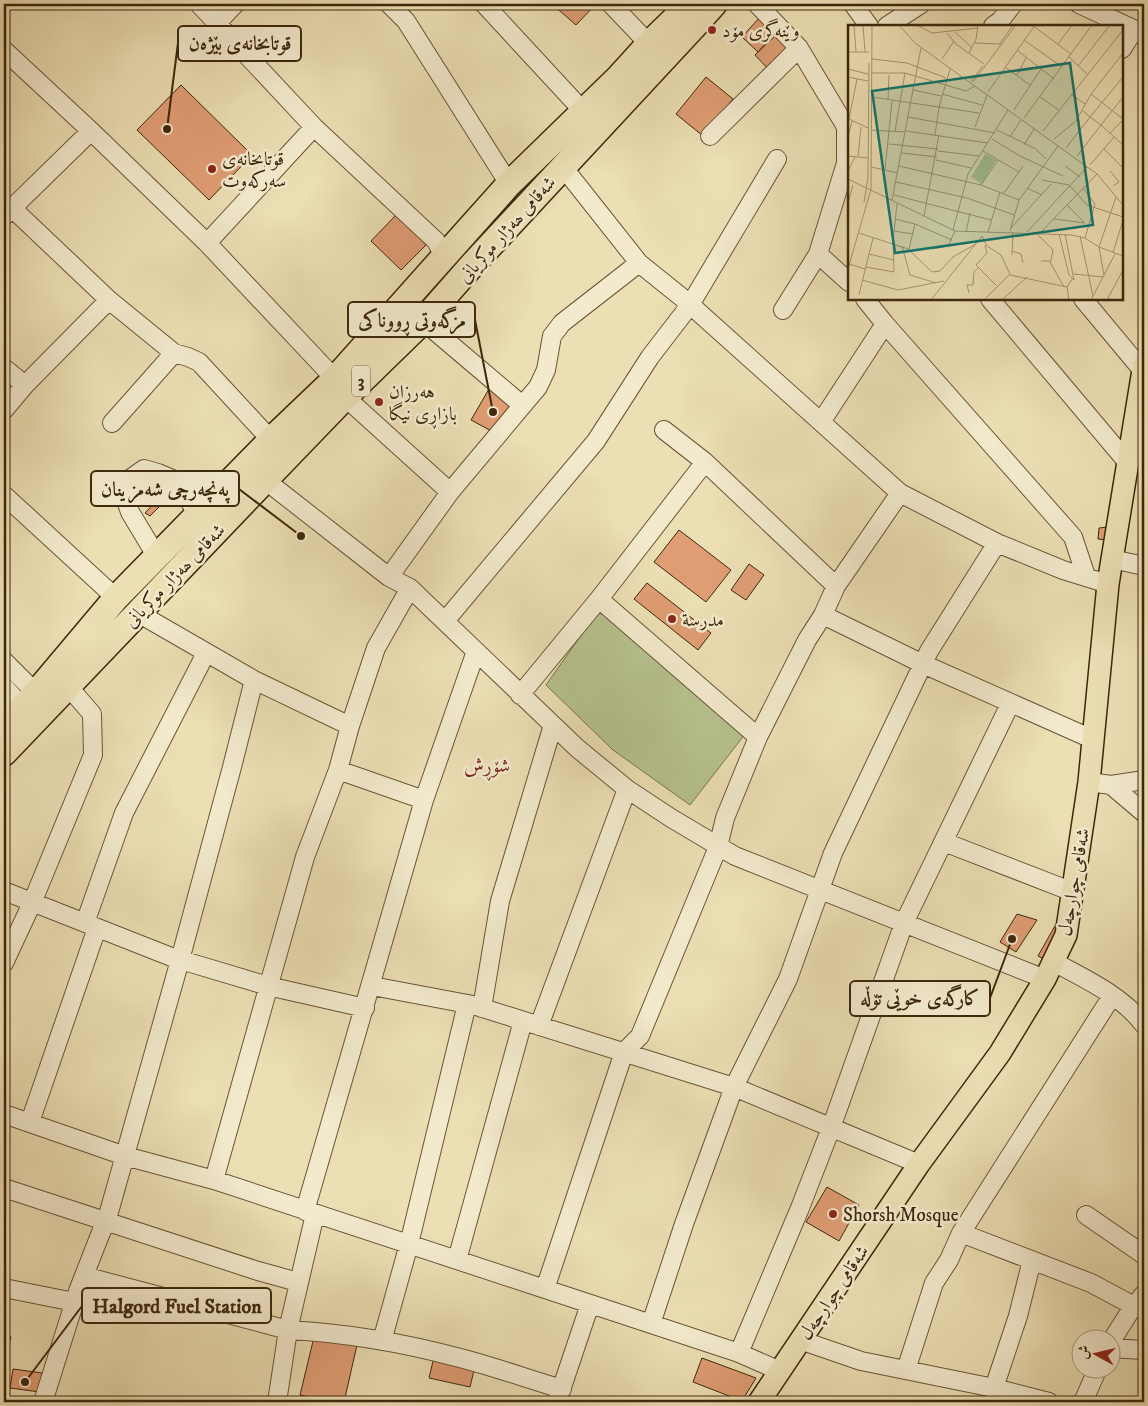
<svg xmlns="http://www.w3.org/2000/svg" width="1148" height="1406" viewBox="0 0 1148 1406" font-family="'IM FELL DW Pica',Amiri,serif">
<style>
.green{fill:#b6c28e;stroke:#7a744d}
.building{fill:#e09d74;stroke:#3d270c}
.lines{fill:none;stroke-linecap:round;stroke-linejoin:round}
.minor-casing{stroke:#695536;stroke-width:20}
.major-casing{stroke:#3d270c;stroke-width:24}
.highway-casing{stroke:#3d270c;stroke-width:28}
.minor{stroke:#f3eace;stroke-width:18}
.major{stroke:#ecdfb4;stroke-width:21}
.highway{stroke:#ecdfb4;stroke-width:25}
.poi-dot{fill:#8f2418;stroke:#f3eace;stroke-width:2}
.labels{text-anchor:middle;stroke-width:5;stroke-linejoin:round;paint-order:stroke}
.shield{fill:#f3eace;stroke:#746246;stroke-width:1}
.shield-label{font-size:18px;font-weight:bold;fill:#3d270c}
.poi-label{font-size:19px;fill:#3d270c;stroke:#f3eace;text-anchor:start}
.street-label{font-size:19px;fill:#3d270c;stroke:#f3eace}
.neighbourhood-label{font-size:20px;fill:#7a1f14;stroke:#f3eace}
.inset-road{fill:none;stroke:#a69571;stroke-width:1}
.view{fill:#0f766e;fill-opacity:0.15;stroke:#0f766e;stroke-width:2.5}
.inset-edge{fill:none;stroke:#3d270c;stroke-width:2.5}
.leader{fill:none;stroke:#3d270c;stroke-width:2}
.callout-dot{fill:#3d270c;stroke:#f3eace;stroke-width:2}
.callout{fill:#f3eace;stroke:#3d270c;stroke-width:2}
.callout-label{font-size:20px;text-anchor:middle;font-weight:bold;fill:#3d270c}
</style>
<rect width="100%" height="100%" fill="#ecdfb4"/>
<filter id="stains"><feTurbulence type="fractalNoise" baseFrequency=".004" numOctaves="4"/><feColorMatrix values="0 0 0 0 .2 0 0 0 0 .09 0 0 0 0 .02 0 0 0 .5 -.17"/></filter>
<radialGradient id="worn" r=".72"><stop offset=".6" stop-color="#630" stop-opacity="0"/><stop offset="1" stop-color="#630" stop-opacity=".3"/></radialGradient>
<path class="green" d="M599,610L749,729L690,805L613,750L546,685Z"/>
<path class="building" d="M552,4H596L576,25Z
M760,17L777,31L758,52L742,37Z
M777,34L793,50L771,72L755,55Z
M706,77L733,99L703,136L676,114Z
M181,85L252,155L209,200L137,130Z
M396,215L426,245L401,270L371,241Z
M489,389L514,403L497,434L471,420Z
M166,491L171,495L150,516L145,513Z
M1108,527L1107,540L1098,539L1099,528Z
M679,530L731,570L706,602L654,562Z
M749,564L764,575L746,600L731,590Z
M647,583L711,633L698,650L634,599Z
M1017,914L1037,920L1016,952L1000,942Z
M1056,924L1072,932L1046,960L1038,956Z
M827,1187L859,1205L839,1241L806,1222Z
M4,1336L11,1337L4,1361Z
M314,1337L357,1345L344,1402H331L300,1395Z
M434,1357L475,1366L470,1387L429,1378Z
M702,1358L756,1378L742,1401L693,1382Z
M13,1369L42,1373L40,1392L10,1388Z"/>
<g class="lines">
<g class="minor-casing">
<path id="minor" d="M199,4L314,127L436,241L444,256
M389,4L406,21L509,184
M484,4L583,111
M611,4L649,44
M757,4L799,48L849,132
M853,4L869,26
M1079,4L1144,34
M216,24L235,4
M887,26L921,4
M993,26L1000,21L1013,4
M1122,49L1134,30
M4,50L91,131L207,243L335,379
M710,136L799,48
M563,167L639,263L685,300L900,493L997,543L1063,570L1108,584
M12,208L109,300L174,353L188,357L199,362L271,440
M4,216L91,131
M207,243L314,127
M818,254L849,282
M865,299L885,324L1073,537L1086,576
M990,299L1128,463
M1083,299L1143,371
M783,310L818,254L846,163V128L849,125
M423,321L522,405
M4,368L25,385
M345,397L450,492
M4,410L25,385L109,300
M821,422L885,324
M112,423L174,353
M664,430L705,462L836,586
M265,480L389,577L410,588L577,748L627,789L671,818L735,856L1045,979
M4,495L116,598
M157,557L130,512L124,495L127,481L144,469L158,473L177,481L198,515
M1112,559L1144,566
M389,577L450,492L538,387L546,370L552,336L562,323L639,263
M599,599L758,737
M138,613L254,680L350,726
M823,615L923,664L1092,739
M445,621L596,441L650,357L690,305L777,159
M4,661L36,693
M4,687L23,707
M520,695L599,599L705,462
M338,770L424,800
M1089,782L1111,785L1144,813
M1111,785L1144,780
M944,842L1073,892
M4,891L174,958L268,986L365,1008
M85,923L124,813L206,653
M1054,962C1085,979 1123,996 1144,1025
M4,963L32,903L93,755L92,714L67,685
M372,986L473,1005L734,1087L919,1164
M482,1008L500,901L553,725
M539,1026L627,789
M4,1114L125,1156L214,1180L545,1289L739,1353L780,1371
M30,1122L97,928
M214,1180L305,857L338,770L350,726L376,648L410,588
M4,1188L258,1271L298,1282
M305,1211L424,800L476,651
M1086,1215L1144,1255
M961,1233L1091,1283L1134,1306
M457,1260L523,1021
M84,1276L288,1330C346,1333 404,1343 460,1358C495,1367 528,1379 562,1389
M4,1288L74,1302
M545,1289L624,1052L640,1036L718,847L725,818L758,737L807,640L823,615L836,586L900,493
M651,1324L684,1224L734,1087L788,979L833,853L929,651L997,543
M800,1340L861,1361L994,1388L1049,1402
M382,1341L409,1244L467,1004
M1110,1343L1129,1313L1144,1294
M1110,1348L1144,1350
M739,1353L800,1208L831,1128L904,923L1010,704
M906,1370L934,1283L949,1260L961,1233L1112,996
M994,1388L1018,1316L1032,1260
M43,1402L78,1291L109,1212L180,960L232,767L254,680
M277,1402L288,1330L315,1214
M557,1402L590,1304
M1083,1402L1098,1368"/>
</g>
<g class="major-casing">
<path id="major" d="M759,1402L919,1164L1000,1053L1045,979L1066,935L1089,782L1108,584L1144,364"/>
</g>
<g class="highway-casing">
<path id="highway" d="M4,726L36,693L116,598L271,440L335,379L509,184L619,77L649,44L690,4
M4,753L265,480L345,397L423,321L473,264L698,22L714,4"/>
</g>
<use href="#minor" class="minor"/>
<use href="#major" class="major"/>
<use href="#highway" class="highway"/>
</g>
<g class="poi-dot">
<circle cx="712" cy="30" r="5"/>
<circle cx="212" cy="169" r="5"/>
<circle cx="379" cy="402" r="5"/>
<circle cx="672" cy="619" r="5"/>
<circle cx="833" cy="1214" r="5"/>
</g>
<g class="labels">
<rect class="shield" x="352" y="365.5" width="18" height="31" rx="4"/>
<g class="shield-label">
<text x="361" y="387">3</text>
</g>
<g class="poi-label">
<text x="722" y="37">وێنەگری مۆد</text>
<text x="222" y="165">قوتابخانەی<tspan x="222" dy="22">سەرکەوت</tspan></text>
<text x="389" y="398">هەرزان<tspan x="389" dy="22">بازاڕی نیگا</tspan></text>
<text x="682" y="626">مدرسة</text>
<text x="843" y="1221">Shorsh Mosque</text>
</g>
<g class="street-label">
<text transform="translate(506 229) rotate(-48)" y="7">شەقامی ھەژار موکریانی</text>
<text transform="translate(174 575) rotate(-46)" y="7">شەقامی ھەژار موکریانی</text>
<text transform="translate(1073 882) rotate(-80)" y="7">شەقامی چوارچەل</text>
<text transform="translate(833 1292) rotate(-56)" y="7">شەقامی چوارچەل</text>
</g>
<g class="neighbourhood-label">
<text x="487" y="772">شۆڕش</text>
</g>
</g>
<g transform="translate(848 25)">
<rect width="275" height="275" fill="#ecdfb4"/>
<path d="M137,129L148,135L134,159L123,152Z" fill="#b6c28e"/>
<path class="inset-road" d="M6,0L8,27M15,0L17,27M51,0L67,18L249,149L275,180M69,0L84,8L130,3M184,0L223,29M107,7L124,23M99,8L108,19L136,39M176,15L214,42M127,18L151,19M210,19L224,0M151,20L165,0M169,25L206,54M0,27H21M121,28L128,14L130,0M221,32L240,50M24,34L59,38L98,53M94,34L106,16M230,41L262,0M157,42L182,60M0,44L20,49M24,48H57L118,66L127,61M169,50L178,33M0,52L20,56M123,56L135,41M125,57L168,0M65,65L93,71M140,67L187,0M94,69L134,80M223,69L237,79M243,69L275,94M24,72L131,88M192,72L211,85M275,72L253,100L275,120M40,75L41,50M166,85L193,44M60,92L147,108M176,93L244,0M1,94L9,54M1,94L20,103M127,102L139,70M23,105L57,107M149,105L188,124L198,134M47,106L57,48M58,106L140,118M195,106L275,5M262,108L275,95M87,110L91,82L102,44M0,112L4,96M162,112L173,95M144,114L172,131L215,151M206,114L228,96L243,69L275,28M41,119L90,124M176,120L186,104M218,123L242,92L235,86M256,124L275,143M90,126L131,131M135,126L171,147M54,128L89,132M0,131L20,133M229,131L253,100L242,92L275,52M10,132L13,102M88,135L123,143M242,140L266,112M51,141L133,160L171,175M217,141L232,152M23,142L50,148M37,145L44,76M0,146L7,132M262,146L271,157L265,161M0,154L107,206L223,210L237,213L251,222L275,231M194,155L221,160L239,180L275,192M48,157L119,173L166,190M133,160L150,135M179,163L194,170M235,163L247,179L237,213M156,168L175,141M46,170L143,195M44,175L73,23M16,177L20,153L21,38M0,178L5,160M219,180L236,197M76,191L91,110M47,194L67,199L104,215M206,194L237,198M163,203L203,159M105,205L120,149L160,85M46,206L65,209M162,206L171,175L210,121M118,207L122,188M140,207L152,167M179,207L239,142M193,207L249,149M11,208L60,224L84,247L92,246L105,232L128,219M189,209L205,225L203,236H193M211,209L221,250L226,255L217,209M134,211L139,221L153,230L162,249L136,275M232,211L245,271M137,220L139,228L128,240L148,260M54,221L62,250L88,258M61,224L67,199M84,224L100,221L107,206M164,226L173,229L175,238M265,228L275,195M21,229L46,235M164,230L165,207M202,237L216,262M1,239L17,244M18,242L46,247L45,216L49,179M0,244L23,164L24,0M226,249L255,252M162,250L219,262M256,250L251,222L268,172M14,255L50,265L96,256M121,268L119,260H125L126,247L131,242M11,270L25,213M83,275L134,211M154,275L179,252M221,275L219,262L224,254M243,275L267,229M259,275L275,245"/>
<path class="view" d="M222,38L245,200L47,228L24,66Z"/>
<rect width="275" height="275" class="inset-edge"/>
</g>
<path class="leader" d="M167 129L178 43M493 412L475 320M301 536L239 489M1012 939L990 998M25 1382L82 1306"/>
<g class="callout-dot">
<circle cx="167" cy="129" r="5"/>
<circle cx="493" cy="412" r="5"/>
<circle cx="301" cy="536" r="5"/>
<circle cx="1012" cy="939" r="5"/>
<circle cx="25" cy="1382" r="5"/>
</g>
<g class="callout">
<rect x="178" y="26" width="123" height="35" rx="5"/>
<rect x="348" y="302" width="127" height="35" rx="5"/>
<rect x="91" y="471" width="148" height="35" rx="5"/>
<rect x="850" y="981" width="140" height="35" rx="5"/>
<rect x="82" y="1288" width="189" height="35" rx="5"/>
</g>
<g class="callout-label">
<text x="240" y="50">قوتابخانەی بێژەن</text>
<text x="412" y="327">مزگەوتی ڕووناکی</text>
<text x="165" y="496">پەنچەرچی شەمزینان</text>
<text x="920" y="1005">کارگەی خوێی تۆڵە</text>
<text x="177" y="1313">Halgord Fuel Station</text>
</g>
<rect width="1148" height="1406" fill="none" stroke="#ecdfb4" stroke-width="20"/>
<rect x="5" y="5" width="1138" height="1396" fill="none" stroke="#3d270c" stroke-width="2.5"/>
<rect x="10" y="10" width="1128" height="1386" fill="none" stroke="#3d270c"/>
<g transform="translate(1096 1354) rotate(278)"><circle r="24" fill="#f3eace" stroke="#aa9c80"/>
<path d="M0-4L9 19L0 12L-9 19Z" fill="#8f2418"/>
<text y="-8" font-size="14" font-weight="bold" text-anchor="middle" fill="#3d270c">ش</text>
</g>
<rect width="100%" height="100%" filter="url(#stains)"/>
<rect width="100%" height="100%" fill="url(#worn)"/>
</svg>
